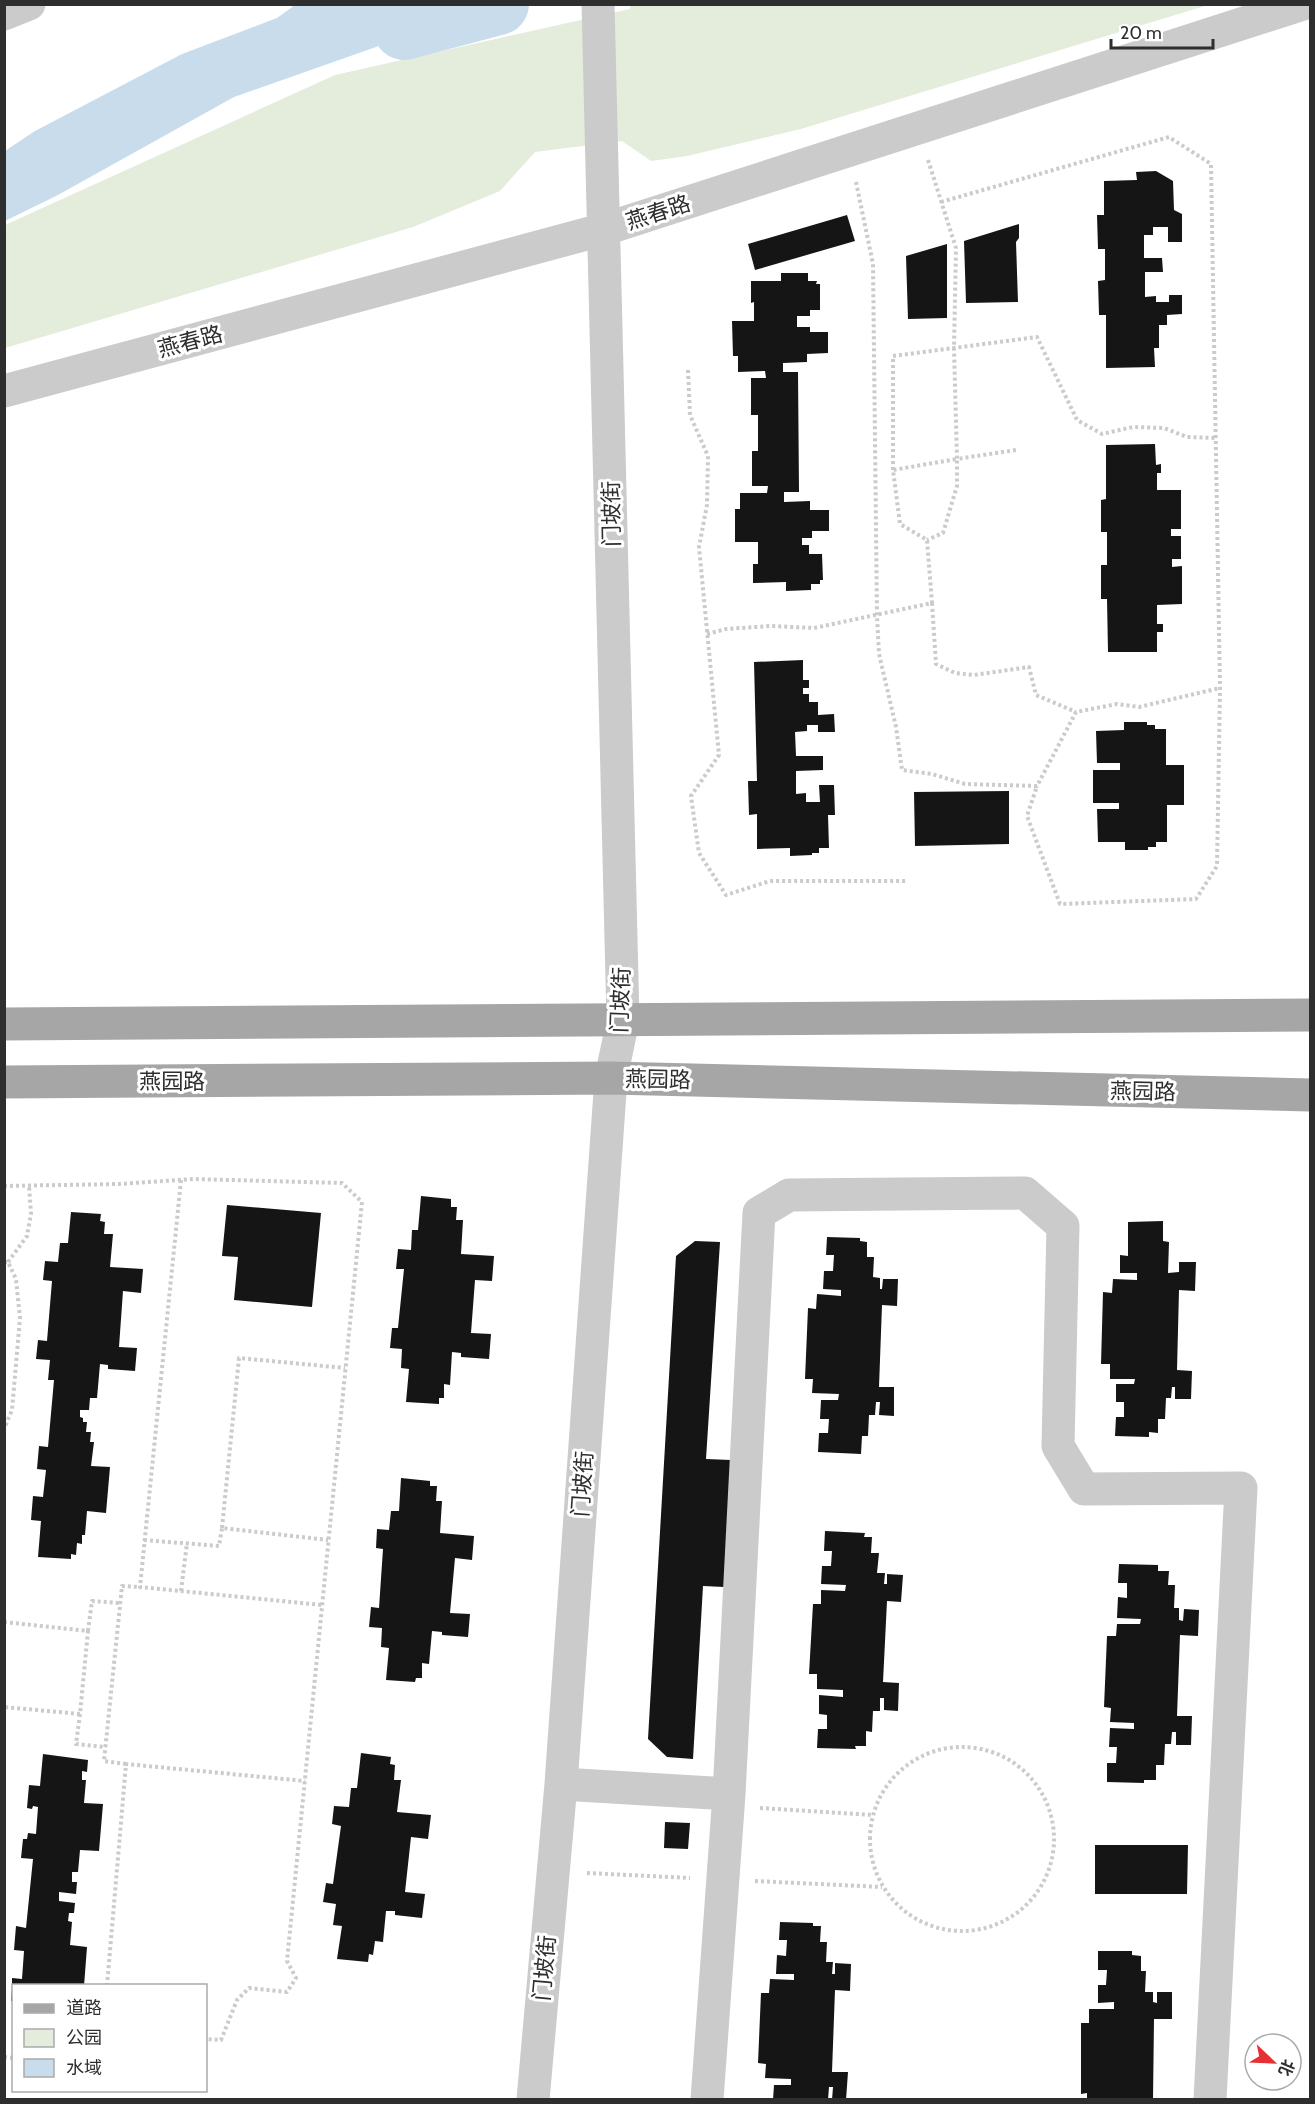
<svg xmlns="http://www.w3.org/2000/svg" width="1315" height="2104" viewBox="0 0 1315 2104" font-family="Cabin,'Noto Sans SC',sans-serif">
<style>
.green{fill:#e4ecdc}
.water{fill:#c8dcec}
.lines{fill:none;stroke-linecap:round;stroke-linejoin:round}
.river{stroke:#c8dcec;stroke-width:62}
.building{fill:#151515}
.path{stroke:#cbcbcb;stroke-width:4;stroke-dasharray:3 3;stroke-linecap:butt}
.minor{stroke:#cbcbcb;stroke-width:33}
.major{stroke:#a6a6a6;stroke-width:33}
.labels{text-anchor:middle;stroke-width:6;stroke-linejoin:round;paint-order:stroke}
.street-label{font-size:22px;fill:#2e2e2e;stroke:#fff}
</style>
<rect width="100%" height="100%" fill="#fff"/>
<path class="green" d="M630,5H1208L801,129L687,156L651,161L622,141L535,152L500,191L413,227L5,348V225L335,75L630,9Z"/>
<path class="water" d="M295,5H495L234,97L58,195L5,221V151L35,131L182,54L277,18Z"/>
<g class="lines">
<path class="river" d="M404,29L498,4"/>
</g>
<path class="building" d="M1156,171L1173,181L1174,210L1182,214V242H1168V227H1153V235H1144V258H1162L1163,272H1145V297L1156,296V302H1169V295H1182V314L1167,315V325H1159V348H1154L1155,367L1106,368V315H1099L1098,281L1105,280V249H1098L1097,215H1104V181L1137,180L1136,172Z
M847,215L855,241L755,270L748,244Z
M1019,224V238L1016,242L1018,302L966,303L964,241Z
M947,244V318L908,319L906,256Z
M781,273H808V281H817L816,284H820V310H810V316H797V327H810V332H828V353L807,354V362L783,363V372H798L799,492H784V502L810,501V510H829V531H812V538H802V545H809V554H822L823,580H820V584H811V590L786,591V582L753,583V564H758V542H735V509H740V493H767L768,486H752V451H758V415H751V378H766L765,371L738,372V356H733L732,321H754V302L751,303V281H781Z
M1155,444L1156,465L1161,464V473H1157V490H1181V529H1171V536H1181V559H1172V567L1182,566V604L1157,605V624H1163V632H1157V652H1108L1107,599H1101V565H1107V532H1101V500L1106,499V445Z
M803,660V680H809V688H803V694H809V702H818V715L834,714L835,732H818V725H807V731L795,732L796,756H823V770L796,771V794L806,793V802H820L819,785H834L835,815H828L829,848H819V853H812V855L790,856V848L757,849V814L749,815L748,781H757L754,662Z
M1124,722H1147V725H1155V729H1166V765H1184V805H1167V842H1156V847H1148V850H1125V842H1098L1097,809H1119V803H1093V770H1120V763H1097L1096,731L1124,730Z
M1009,791V844L915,846L914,792Z
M421,1196L451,1199V1207H457L456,1220H463L461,1254L494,1256L492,1281L475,1280L471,1333L491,1334L489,1359L461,1357V1353L452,1352L450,1385L444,1384V1398H439V1404L406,1402L409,1369L401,1368L402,1349L390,1348L392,1328H398L404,1269H396L398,1249L411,1250L412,1230H418Z
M227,1205L321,1213L312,1307L234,1300L238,1257L222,1256Z
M71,1212L101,1214L100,1221L105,1222L104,1234H113L110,1267L143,1269L141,1293L123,1291L119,1347L137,1348L135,1371L108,1369V1365L100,1364L97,1398H90L89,1410H80V1417L83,1418V1422H87L86,1432H91L90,1442H94L91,1466L110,1467L106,1513L87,1511L85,1535H82V1544L77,1543L76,1555L71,1554V1559L38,1557L41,1521L31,1520L33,1496L43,1497L46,1470L37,1469L39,1446L48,1447L54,1380H48L50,1360L36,1359L38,1340L47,1341L52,1281L43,1280L45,1261L58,1262L60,1243H68Z
M1163,1221V1241L1169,1242L1168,1273L1179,1272V1262H1196L1195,1291L1179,1290L1177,1370L1192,1371L1191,1399H1175V1387H1172L1171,1398H1166L1165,1419H1158V1433L1149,1432V1437L1115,1436L1116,1417H1124V1402H1116V1384H1134L1135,1379H1110V1364H1101L1103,1292L1112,1293L1113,1279L1137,1280V1273H1120V1255L1128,1256V1222Z
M827,1237L860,1238V1241L867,1242V1257H874L873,1277L880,1278V1289H882L883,1279H898L897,1306L882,1305L879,1387H894V1416L879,1415L880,1402H876L875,1415H869L868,1436H862L861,1454L818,1452L819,1433H828L829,1419H820L821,1400H838L839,1394L812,1393L813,1379H805L808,1308L816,1309L817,1294L841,1296V1290L823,1289L824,1271H833L834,1255H826Z
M695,1241L720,1242L706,1459L731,1460L724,1587L703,1586L693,1759L667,1757L648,1739L676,1256Z
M401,1478L430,1481V1486H437L436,1501H442L440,1533L474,1536L472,1560L455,1558L450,1613L470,1614L468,1637L442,1635V1632L432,1631L429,1664L422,1663V1678H416L415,1682L386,1680L389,1648L381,1647L382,1628L369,1627L371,1607L379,1608L383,1549L376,1548L377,1529L389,1530L391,1511H399Z
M825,1531L865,1533L864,1537H872L871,1553H879L877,1573H885L884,1584H887V1574L903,1575L901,1602L887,1601L883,1682L899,1683L898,1711L884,1710V1698H880V1711H873L872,1732L866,1731V1746H855L856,1749L817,1748L818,1729H827V1715L819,1714V1695L843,1697V1690L817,1689V1674H809L813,1604H821V1590L845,1591L846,1585L821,1584L822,1566H831L832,1551H824Z
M1119,1564L1158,1565V1571H1169L1168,1585H1175L1174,1608H1179V1620L1183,1621L1184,1609L1199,1610L1198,1636L1180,1635L1177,1716H1192L1191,1745H1176V1732H1172L1171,1744H1165L1164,1765H1156V1780H1144V1783L1107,1782V1763H1116L1117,1747H1109L1110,1728L1134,1729V1723L1110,1722L1111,1708L1104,1707L1107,1636H1116L1117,1624H1140L1141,1619L1117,1618L1118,1597L1127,1598V1583H1118Z
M361,1753L391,1757L390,1764L395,1765L394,1780H401L397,1812L431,1815L428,1839L411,1837L405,1892L425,1894L422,1918L395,1915V1911H386L383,1942L375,1941L373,1955L369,1954L368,1962L337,1959L342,1926L333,1925L336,1904L323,1902L326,1883L333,1884L341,1826L332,1824L334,1806L349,1807L351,1788H357Z
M43,1754L88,1760L87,1772L82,1771V1780H86L84,1803L103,1804L99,1851L80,1850L78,1872H72V1882H77L76,1894L59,1892V1901L75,1903L74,1913H69L68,1921L72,1922L70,1945L87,1947L84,1986H12V1978L22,1979L24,1951L14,1950L16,1926L26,1928L33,1859L21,1858L23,1839H27L28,1833L36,1834L38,1807L33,1806L32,1809L27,1808L29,1785L40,1786Z
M665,1822L690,1823L688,1849L664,1848Z
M1095,1845H1188L1187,1894H1095Z
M780,1922L813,1923V1926H821L820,1942H827L826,1962H833L832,1974H835V1963L851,1964L850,1991L835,1990L832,2072H848L846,2100H832L833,2087H829L828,2100H773L774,2085H791V2079L765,2078L766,2064L758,2063L761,1993H769L770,1979L794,1980V1974H776L777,1955L786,1956L787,1940H779Z
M1098,1951H1132V1955L1141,1956V1971H1146L1145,1992H1153V2002L1157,2003V1992H1172V2019H1154L1153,2100H1087V2093L1081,2094V2023H1089V2009H1114V2002L1098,2003V1985H1106L1107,1970H1098Z
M12,1986H14V2001H11Z"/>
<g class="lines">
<path class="path" d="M928,160L956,248L954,348L957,459L1016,450
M856,182L873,264L877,616L879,654L896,727L902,770L932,774L965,784L1037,786L1076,712L1117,704L1139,707L1220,688
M941,202L1169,137L1211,164L1220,688L1217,866L1196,899L1060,904L1027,816L1037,786
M688,370L690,415L708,456L707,505L699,547L719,755L691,796L699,853L726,895L770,881H906
M893,470V356L1037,337L1077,420L1102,434L1133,427L1164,428L1187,437L1216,438
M932,603L936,664L955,673L974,675L1029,667L1036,695L1076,712
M707,634L726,629L771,626L814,628L932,603L927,540L900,524L893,470L957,459V486L943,533L927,540
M181,1180L140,1587L322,1605
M4,1186L119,1184L193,1179L342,1183L362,1202L287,1961L296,1978L287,1992L249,1988L237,2000L221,2040L206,2039
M4,1262H8L16,1279L20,1318L12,1410L4,1429
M8,1262L27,1236L31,1214L29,1185
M222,1528L239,1358L345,1368
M144,1540L219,1546L222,1528L328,1540
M181,1591L187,1543
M4,1622L88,1631L80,1714L4,1707
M88,1631L92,1601L120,1603
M80,1714L76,1744L105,1747
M870 1839a92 92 0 1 1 184 0a92 92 0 1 1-184 0Z
M126,1764L104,1761L122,1586L140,1587
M760,1808L873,1815
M587,1873L690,1878
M755,1881L882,1887
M107,1986L126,1764L305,1781
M4,2057L14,2058"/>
<path class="minor" d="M4,14L29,4
M4,391L605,229L1303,4
M561,1784L729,1794L759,1213L789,1195L1025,1193L1063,1226L1058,1446L1084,1489L1241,1488L1210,2100
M533,2100L561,1784L611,1078L623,1020L598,4
M707,2100L729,1794"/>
<path class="major" d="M4,1024L1310,1015
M4,1082L611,1078L1310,1095"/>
</g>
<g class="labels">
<g class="street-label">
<text transform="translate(658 212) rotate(-18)" y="8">燕春路</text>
<text transform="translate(190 341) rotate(-15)" y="8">燕春路</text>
<text transform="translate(611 514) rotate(-91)" y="8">门坡街</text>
<text transform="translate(620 1000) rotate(-88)" y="8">门坡街</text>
<text transform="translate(658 1079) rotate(1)" y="8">燕园路</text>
<text x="172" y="1089">燕园路</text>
<text transform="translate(1143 1091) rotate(1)" y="8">燕园路</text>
<text transform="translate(582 1484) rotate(-86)" y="8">门坡街</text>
<text transform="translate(544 1968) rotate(-85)" y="8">门坡街</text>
</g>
</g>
<rect width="1315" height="2104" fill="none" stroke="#2e2e2e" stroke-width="12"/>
<rect x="12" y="1984" width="195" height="108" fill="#ffffff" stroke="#ababab" stroke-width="1.5"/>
<rect x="24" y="2004" width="30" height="9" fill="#a6a6a6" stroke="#ababab" stroke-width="1.5"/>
<text x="66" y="2014" font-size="18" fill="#2e2e2e">道路</text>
<rect x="24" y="2029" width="30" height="18" fill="#e4ecdc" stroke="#ababab" stroke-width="1.5"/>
<text x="66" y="2044" font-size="18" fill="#2e2e2e">公园</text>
<rect x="24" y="2059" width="30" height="18" fill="#c8dcec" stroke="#ababab" stroke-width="1.5"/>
<text x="66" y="2074" font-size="18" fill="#2e2e2e">水域</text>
<g transform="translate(1273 2062) rotate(113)"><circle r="28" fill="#ffffff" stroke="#ababab" stroke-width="1.5"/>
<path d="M0-4.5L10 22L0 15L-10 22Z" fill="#e53135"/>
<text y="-9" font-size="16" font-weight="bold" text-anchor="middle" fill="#2e2e2e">北</text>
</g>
<path d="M1111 39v9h102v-9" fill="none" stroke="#2e2e2e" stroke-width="3"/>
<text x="1120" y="39" font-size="18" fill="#2e2e2e" stroke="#ffffff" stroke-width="4.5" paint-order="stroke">20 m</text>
</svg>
